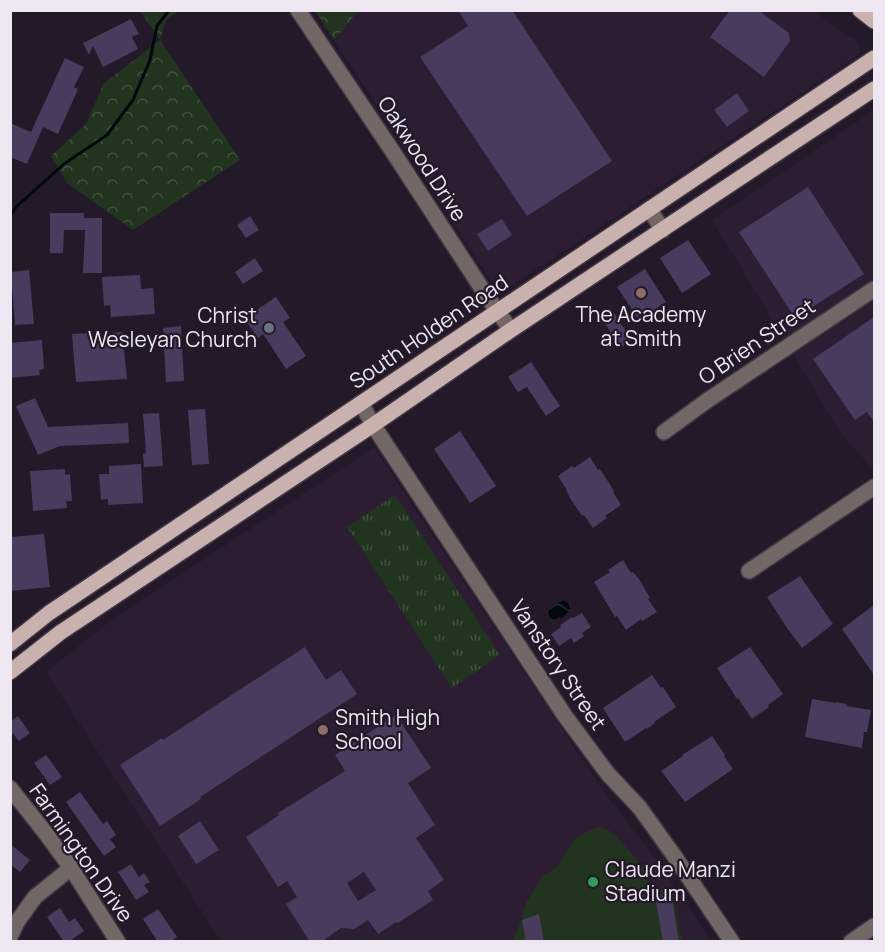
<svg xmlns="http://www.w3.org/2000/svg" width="885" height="952" font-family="Manrope,sans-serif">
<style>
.built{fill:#2c1d33}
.grass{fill:#21351e}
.forest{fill:url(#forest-crowns)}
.park{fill:url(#park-tufts)}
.water{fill:url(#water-waves)}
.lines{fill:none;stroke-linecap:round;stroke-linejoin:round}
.stream{stroke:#00080b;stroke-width:3}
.building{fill:#483b5d;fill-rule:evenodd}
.minor-casing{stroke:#403645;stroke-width:18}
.major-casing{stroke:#403645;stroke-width:18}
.minor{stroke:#726765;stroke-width:15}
.major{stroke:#c9b1ad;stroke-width:15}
.education-dot{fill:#8d6e63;stroke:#241929;stroke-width:2}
.worship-dot{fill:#6b7280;stroke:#241929;stroke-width:2}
.leisure-dot{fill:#2e9e5b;stroke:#241929;stroke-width:2}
.labels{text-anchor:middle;stroke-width:4.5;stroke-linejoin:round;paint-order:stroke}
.street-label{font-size:21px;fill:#eee7f2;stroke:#241929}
.poi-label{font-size:21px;fill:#eee7f2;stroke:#241929;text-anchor:start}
</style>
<defs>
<pattern id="forest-crowns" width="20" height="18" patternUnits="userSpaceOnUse" patternTransform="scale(1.5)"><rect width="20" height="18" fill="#21351e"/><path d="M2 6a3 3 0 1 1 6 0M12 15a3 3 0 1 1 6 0" fill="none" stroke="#42523f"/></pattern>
<pattern id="park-tufts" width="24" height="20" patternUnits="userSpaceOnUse" patternTransform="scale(1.5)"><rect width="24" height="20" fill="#21351e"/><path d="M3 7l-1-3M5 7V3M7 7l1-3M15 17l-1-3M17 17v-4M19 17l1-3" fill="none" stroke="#42523f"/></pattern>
<pattern id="water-waves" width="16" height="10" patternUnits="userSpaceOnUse" patternTransform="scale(1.5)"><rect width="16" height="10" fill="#00080b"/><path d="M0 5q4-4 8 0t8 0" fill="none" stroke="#262c2f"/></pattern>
</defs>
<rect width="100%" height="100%" fill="#241929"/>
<path class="built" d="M813,10L838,29L856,40L860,47V52L857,56L507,289H501L495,287L334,40L358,11Z
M874,110V470L842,435L712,220Z
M374,447L601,788L657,861L711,941H221L46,672L108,623Z"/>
<path class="grass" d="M598,827L608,830L616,836L632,854L643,868L649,887H671L682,941L511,942L518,930L526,903L542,877L558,866L574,840L583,833Z"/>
<path class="forest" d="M140,11H179L166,20L160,40L240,160L133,230L67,183L51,156L86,124L104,83L160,40Z
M315,11H358L334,40Z"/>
<path class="park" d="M395,495L500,655L452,688L347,527Z"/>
<path class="water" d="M564,600L566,602L568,603L570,610L562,618L559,617L555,620L550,618L548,611L553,607L552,606Z"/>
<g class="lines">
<path class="stream" d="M10,216L16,207L64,164L107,135L133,100L150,60L157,26L169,10"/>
</g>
<path class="building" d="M458,10H512L612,161L527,216L420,57L468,26Z
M730,10H758L789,33L790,41L764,77L710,37Z
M131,19L139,34L132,37L138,49L103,67L93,46L89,55L83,43Z
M65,58L84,67L74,87L78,89L58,134L43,127L27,164L10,157V123L31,132Z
M737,93L749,111L727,127L714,110Z
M808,187L864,274L795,318L739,232Z
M50,213H84V218H102V273H83L85,230H64L63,253H50Z
M250,216L259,230L246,238L237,225Z
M502,219L512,235L488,251L477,234Z
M688,240L711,274L682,293L660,258Z
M255,258L263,271L243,284L235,272Z
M645,269L666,302L639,320L617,287Z
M29,270L34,324L15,325L11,272Z
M140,275L141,289L153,288L155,314L111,317L110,305L104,306L102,277Z
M276,297L290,318L283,322L306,356L286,369L263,334L258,338L244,318Z
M612,310L632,340L621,347L601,318Z
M874,317V422L867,412L855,420L813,359Z
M181,326L184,381L166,382L163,328Z
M122,332L127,379L76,382L72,334L90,333V335Z
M42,340L44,369L39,370L40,375L10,378V343Z
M531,362L560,406L546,416L527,387L518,392L508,377Z
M35,398L48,427L128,423L129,443L60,446L38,455L16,406Z
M205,409L209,464L192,465L188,410Z
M159,413L163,466L144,467L143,454L146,453L143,414Z
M460,431L496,486L470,503L434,449Z
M590,457L598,470L600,469L614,491L613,492L621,505L605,516L607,518L593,528L584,515L582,516L570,498L566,490H567L558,476L572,466L574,468Z
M141,464L143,503L108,505V499L101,500L99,474H109V466Z
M65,469V475L70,474L72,501H66L67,508L33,511L30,471Z
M44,534L50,587L10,591L11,537Z
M623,560L631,573L633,572L639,579L650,598L648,599L657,612L642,621L641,619L626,630L617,616L615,617L594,582L610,572L608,570Z
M800,576L833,624L802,648L787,628L767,597Z
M874,605V675L842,629Z
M582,613L591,627L582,633L584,636L574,643L571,638L559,646L551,634L561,627L560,625L572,617L573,618Z
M305,647L326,680L341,670L357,694L200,797L201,799L160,826L120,765L162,738L163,740Z
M750,647L783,694L768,705L769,707L752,719L738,698L737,699L717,668Z
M652,675L661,688L663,687L676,707L654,722L655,723L647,729L646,728L625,742L603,708Z
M812,699L836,703V702L847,704L846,706L871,710L867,732H864L862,748L805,737Z
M396,715L431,768L408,783L435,825L416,838L444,880L428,891L433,900L398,923L396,922L378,934L368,920L354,929L341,928L321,942H310L286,904L297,897L287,881L278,887L246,837L279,815L278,813L345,771L335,755ZM364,872L376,890L358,901L347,883Z
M18,716L30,733L19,741L10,730V722Z
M712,736L725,755L724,756L733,769L685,802L661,771L683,756L682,755Z
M46,755L62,777L50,785L34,763Z
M80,792L103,824L107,821L116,835L110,839L116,847L104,856L66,802Z
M200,821L219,850L196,864L178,836Z
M10,844L30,860L20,872L10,864Z
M131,864L139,877L144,873L150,882L144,885L149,892L136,900L118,872Z
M671,893L679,942H663L655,896Z
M60,908L69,922L75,918L84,931L68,942H64L47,917Z
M158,909L177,937L170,942H158L143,919Z
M539,914L544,942H526L522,920Z"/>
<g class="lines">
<g class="minor-casing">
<path id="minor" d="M298,10L395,155L488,298L511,330
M649,209L663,230
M361,403L373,425L565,716L608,774L640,808L675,857L732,942
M664,432L708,400L874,289
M749,571L874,487
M10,788L47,835L71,868L118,942
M10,937L17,922L35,897L71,868
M851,942L874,926"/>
</g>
<g class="major-casing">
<path id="major" d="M860,10L874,21
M10,644L49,613L874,58
M10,672L61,632L373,425L511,330L874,89"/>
</g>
<use href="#minor" class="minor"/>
<use href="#major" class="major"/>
</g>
<g class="education-dot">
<circle cx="641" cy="293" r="6"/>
<circle cx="323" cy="730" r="6"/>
</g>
<circle class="worship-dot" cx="269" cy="328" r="6"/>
<circle class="leisure-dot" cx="593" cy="882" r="6"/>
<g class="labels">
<g class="street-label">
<text transform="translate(422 159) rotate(57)" y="7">Oakwood Drive</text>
<text transform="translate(429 332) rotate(-34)" y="7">South Holden Road</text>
<text transform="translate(757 342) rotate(-34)" y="7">O Brien Street</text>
<text transform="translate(558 665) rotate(56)" y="7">Vanstory Street</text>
<text transform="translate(81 853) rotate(55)" y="7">Farmington Drive</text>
</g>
<g class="poi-label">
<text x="641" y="322" text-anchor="middle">The Academy<tspan x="641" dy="24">at Smith</tspan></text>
<text x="257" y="323" text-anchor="end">Christ<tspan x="257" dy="24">Wesleyan Church</tspan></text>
<text x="335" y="725">Smith High<tspan x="335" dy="24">School</tspan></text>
<text x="605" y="877">Claude Manzi<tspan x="605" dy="24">Stadium</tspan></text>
</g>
</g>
<rect width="885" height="952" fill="none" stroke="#eee7f2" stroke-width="24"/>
</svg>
